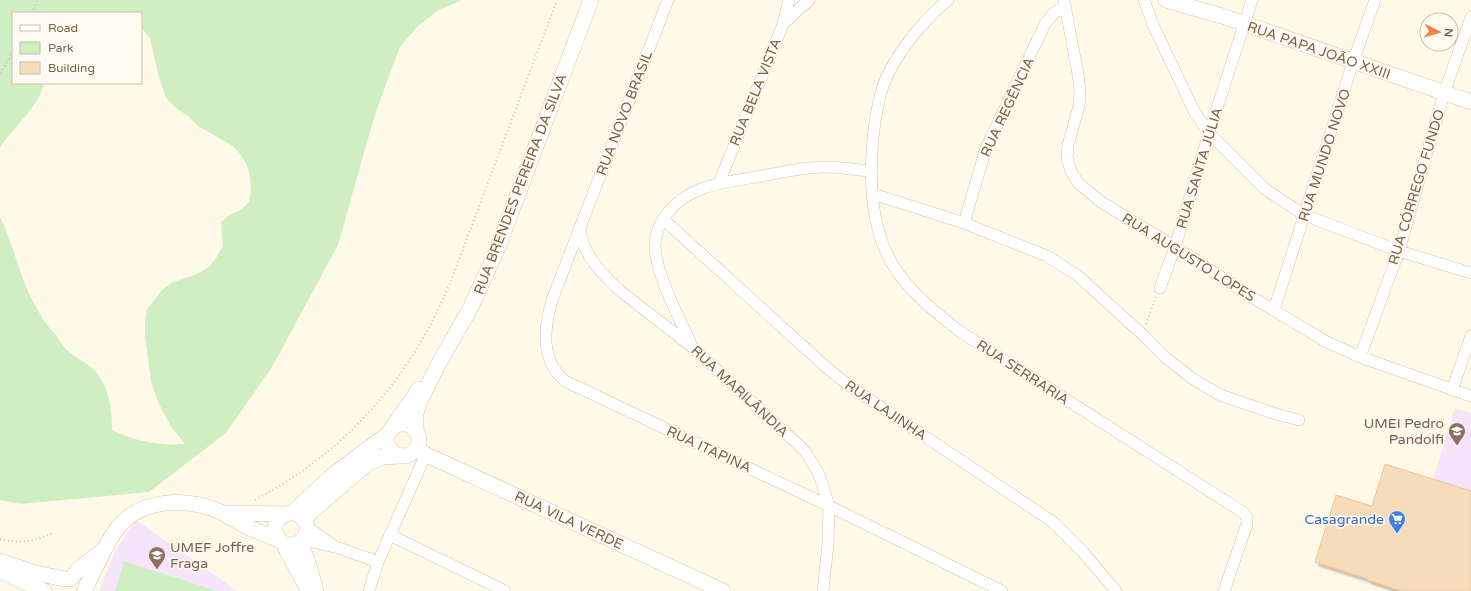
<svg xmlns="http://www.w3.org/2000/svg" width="1471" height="591" font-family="'Varela Round',sans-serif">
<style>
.education{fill:#f6e4fb}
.green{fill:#cfefc3}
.building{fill:#f7dcbc;stroke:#ecc59a;filter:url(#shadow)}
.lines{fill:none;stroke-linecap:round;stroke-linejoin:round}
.street-casing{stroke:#d3c2ab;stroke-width:12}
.secondary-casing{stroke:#d7c4a8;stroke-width:16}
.path{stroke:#ddc09e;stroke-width:2;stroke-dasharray:1 3;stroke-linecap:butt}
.street{stroke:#fff;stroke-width:11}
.secondary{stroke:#fff;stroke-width:15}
.labels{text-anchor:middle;stroke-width:3;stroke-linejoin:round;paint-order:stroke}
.street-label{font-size:14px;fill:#7d6248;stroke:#fffbf0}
.education-label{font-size:14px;fill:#785e54;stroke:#fffbf0;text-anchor:end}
.shop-label{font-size:14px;fill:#366cbe;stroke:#fffbf0;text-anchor:end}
</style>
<defs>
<filter id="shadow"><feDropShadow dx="3.5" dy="3.5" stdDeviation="1" flood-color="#0004"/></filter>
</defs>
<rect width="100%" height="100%" fill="#fff9e8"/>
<path class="education" d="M1455,408L1471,413V491L1433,479Z
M136,520L237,591H99L116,549Z"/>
<path class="green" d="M0,0H462L437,11L418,26L400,47L375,114L338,245L272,367L226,433L149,492L21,504L0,500V217C14,245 19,277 35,305C39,312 43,320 48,326C50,330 54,332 56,335C59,338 60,343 63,346C70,355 83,360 92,368C109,384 112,408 112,430C134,441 160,446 185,444L171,427L159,404L151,382L145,335V322L147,309L163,289L173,282L195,275L209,267L216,258L223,246L221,222L229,215L241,210L249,202L251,190L250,177L247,165L241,155L233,146L198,126L188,116L176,108L166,98L158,74L150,38L141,28V13H13V83H44C39,107 13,127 0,148Z
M124,561L217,591H115Z"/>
<path class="building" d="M1385,464L1471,491V591H1401L1368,580V579L1315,562L1336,495L1372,506Z"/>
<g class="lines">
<g class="street-casing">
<path id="street" d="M668,0L552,300C544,328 540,360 565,381L829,506L1002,591
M948,0C924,19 893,57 883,86C879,98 877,110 875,122C869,166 868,217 889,258C905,289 935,312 962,333L1244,513L1247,518V524L1224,591
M1064,0L1078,74L1080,90L1079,106L1068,145L1067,158L1071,171L1078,183L1101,202L1175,247L1255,299L1325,341L1360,357L1471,396
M1144,0L1154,27L1195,113L1209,133L1265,189L1304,215L1399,251L1471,273
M783,24L809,0
M719,183L783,24L789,0
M873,194L964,223L1047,256L1077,275L1142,334L1166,358L1193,379L1220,395L1279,415L1299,420
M663,219L827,368L851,387L1053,522L1083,552L1116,591
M964,223L986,148L1045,24L1054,13L1065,6
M580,228C582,254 601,273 619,290L691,346L805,451L819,474L829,506L828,544L823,591
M1160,288L1175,247L1209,133L1252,0
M1274,310L1353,62L1375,0
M691,344C679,317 655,273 655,245C655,234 660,223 667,214C688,184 729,182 762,176C783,172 804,167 825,167C841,167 856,170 871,171
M1360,357L1399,251L1444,93L1471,17
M1452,390L1471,336
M307,527L333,545
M390,535L505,591
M303,540L339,548L378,562
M369,591L378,562L426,454"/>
</g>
<g class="secondary-casing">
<path id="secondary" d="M1166,0L1222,16L1471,102
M387 440a16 16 0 1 1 32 0a16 16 0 1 1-32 0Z
M392,428L419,389
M416,430V413L420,401L439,363L470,309L496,252L591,0
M416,450L723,591
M224,513L287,514
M292,513L334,474L388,434
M275 529a16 16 0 1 1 32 0a16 16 0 1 1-32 0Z
M303,519L368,463L382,457L400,456
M300,542L307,559L316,591
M284,544L288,553L309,591
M0,561L36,573L64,579
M0,571L44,591
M70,579L78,570L102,551
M84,591C94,572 107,539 121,524C144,499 185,498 216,510C227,514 237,522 248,527C258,532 269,536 279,540"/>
</g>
<path class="path" d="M32,13L37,0
M0,73L13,52
M1146,324L1156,297
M255,500C274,489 292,479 309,466C375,418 422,353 452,278L557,0
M0,539C19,544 36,541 53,533"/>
<use href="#street" class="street"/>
<use href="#secondary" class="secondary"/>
</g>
<defs>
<g id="school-pin" transform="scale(0.9)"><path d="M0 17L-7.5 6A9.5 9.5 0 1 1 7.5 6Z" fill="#8d6e63" stroke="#fffbf0"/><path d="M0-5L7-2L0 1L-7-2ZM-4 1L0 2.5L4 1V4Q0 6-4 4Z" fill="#fff"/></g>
<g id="supermarket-pin" transform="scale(0.9)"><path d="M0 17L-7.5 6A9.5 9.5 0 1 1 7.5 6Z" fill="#3f7fe0" stroke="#fffbf0"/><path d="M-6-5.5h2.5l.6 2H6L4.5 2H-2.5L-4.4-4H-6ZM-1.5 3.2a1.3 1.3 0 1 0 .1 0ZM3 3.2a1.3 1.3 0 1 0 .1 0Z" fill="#fff"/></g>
</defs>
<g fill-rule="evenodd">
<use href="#school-pin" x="1457" y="431"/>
<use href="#supermarket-pin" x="1397" y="519"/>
<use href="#school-pin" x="157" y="555"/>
</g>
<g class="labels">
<g class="street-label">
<text transform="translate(1319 50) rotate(19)" y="5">RUA PAPA JOÃO XXIII</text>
<text transform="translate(755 92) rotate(-68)" y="5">RUA BELA VISTA</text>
<text transform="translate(1007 107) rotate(-65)" y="5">RUA REGÊNCIA</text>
<text transform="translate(624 113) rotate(-69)" y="5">RUA NOVO BRASIL</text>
<text transform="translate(1324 155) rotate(-72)" y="5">RUA MUNDO NOVO</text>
<text transform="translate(1199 168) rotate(-73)" y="5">RUA SANTA JÚLIA</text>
<text transform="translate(520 184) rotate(-69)" y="5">RUA BRENDES PEREIRA DA SILVA</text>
<text transform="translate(1416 187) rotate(-73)" y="5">RUA CÓRREGO FUNDO</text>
<text transform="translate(1189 257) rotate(32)" y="5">RUA AUGUSTO LOPES</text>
<text transform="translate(1023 372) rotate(33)" y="5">RUA SERRARIA</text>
<text transform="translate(740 391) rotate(43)" y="5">RUA MARILÂNDIA</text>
<text transform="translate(886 410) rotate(34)" y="5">RUA LAJINHA</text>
<text transform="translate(709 449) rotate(25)" y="5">RUA ITAPINA</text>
<text transform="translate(569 520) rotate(25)" y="5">RUA VILA VERDE</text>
</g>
<g class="education-label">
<text x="1444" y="428">UMEI Pedro<tspan x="1444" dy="16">Pandolfi</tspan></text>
<text x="170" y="552" text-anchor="start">UMEF Joffre<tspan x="170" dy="16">Fraga</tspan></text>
</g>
<g class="shop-label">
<text x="1384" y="524">Casagrande</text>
</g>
</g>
<rect x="12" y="12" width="130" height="72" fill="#fffbf0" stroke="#cbbead"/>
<rect x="20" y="25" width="20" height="6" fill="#ffffff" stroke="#cbbead"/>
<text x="48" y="32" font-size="12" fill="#7d6248">Road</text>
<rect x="20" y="42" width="20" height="12" fill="#cfefc3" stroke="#cbbead"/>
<text x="48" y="52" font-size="12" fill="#7d6248">Park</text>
<rect x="20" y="62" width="20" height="12" fill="#f7dcbc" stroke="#cbbead"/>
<text x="48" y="72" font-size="12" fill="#7d6248">Building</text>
<g transform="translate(1439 32) rotate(95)"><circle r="19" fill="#fffbf0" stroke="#cbbead"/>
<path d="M0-3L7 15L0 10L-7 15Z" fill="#f58240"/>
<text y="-6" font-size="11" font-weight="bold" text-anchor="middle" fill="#7d6248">N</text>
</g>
</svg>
